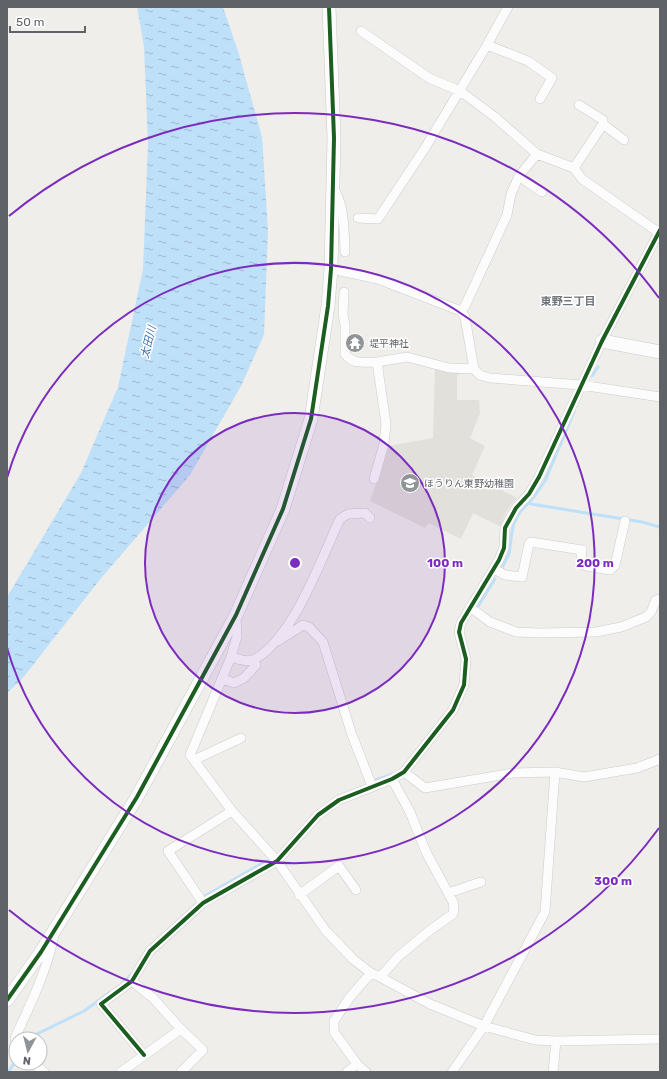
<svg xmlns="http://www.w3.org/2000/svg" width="667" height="1079" font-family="Rubik,'Noto Sans JP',sans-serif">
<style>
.education{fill:#e2e0da}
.water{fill:url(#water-ripples)}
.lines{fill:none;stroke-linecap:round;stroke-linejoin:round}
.stream{stroke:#bfe0f9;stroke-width:3}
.street-casing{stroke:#cbcccc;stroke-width:10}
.secondary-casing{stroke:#cacacb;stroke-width:14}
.street{stroke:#fdfcfc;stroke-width:9}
.secondary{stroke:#fdfcfc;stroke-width:13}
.cycleway-casing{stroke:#fff;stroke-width:6}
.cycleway{stroke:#1b5e20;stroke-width:4}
.ring{fill:none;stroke:#7b2cbf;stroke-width:2}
.labels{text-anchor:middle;stroke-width:3;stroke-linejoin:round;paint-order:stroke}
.poi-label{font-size:10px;fill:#5f6368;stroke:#fff;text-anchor:start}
.neighbourhood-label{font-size:11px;font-weight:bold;fill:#70757a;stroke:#fff}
.water-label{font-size:11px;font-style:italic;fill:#4174aa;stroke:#fff}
.centre{fill:#7b2cbf;stroke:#fff;stroke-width:2}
.ring-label{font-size:12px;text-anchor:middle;font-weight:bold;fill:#7b2cbf;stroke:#fff;stroke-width:3;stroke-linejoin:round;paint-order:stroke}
</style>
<defs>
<pattern id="water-ripples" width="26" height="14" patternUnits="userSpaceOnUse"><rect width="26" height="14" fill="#bfe0f9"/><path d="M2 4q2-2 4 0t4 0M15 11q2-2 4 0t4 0" fill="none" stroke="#9eb9cd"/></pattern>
</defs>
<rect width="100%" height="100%" fill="#efeeea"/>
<path class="education" d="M435,366L463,371L457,376V400H479L480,413L470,438L485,446L472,475L517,498L511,504L504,517L501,527L473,513L461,539L429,523L425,528L370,501L389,446L433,438Z"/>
<path class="water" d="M137,7H223L238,51L262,137L268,230L264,335L241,386L190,475L102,577L22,679L7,693V597L81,473L118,387L143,269L148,143L144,47Z"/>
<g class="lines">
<path class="stream" d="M592,376L598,367
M529,502L531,504L642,522L660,527
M503,566L509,554L512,532L514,523L520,512L534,497L545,481L574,412
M477,608L495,579
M376,780L393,774
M205,896L266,861
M123,982L132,974
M34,1037L37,1034L84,1011L109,993
M8,1072L16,1061"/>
<g class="street-casing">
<path id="street" d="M361,31L429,78L460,91L495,117L537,154L574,168L582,179L658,232
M487,45L528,61L552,78L540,99
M579,105L603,120V124L624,140
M574,168L603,124
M519,176L542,192
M334,189C345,208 344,231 345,252
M358,218L378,219L425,148L487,45L508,7
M331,269L378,279L461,311L465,317L474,369L480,375L490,378L581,385L660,397
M344,292L343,314L345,325V354C353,365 364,362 377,362
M461,311L465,306L507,215L511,194L519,176L537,154
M374,479L384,444L386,424L377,362L407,357L449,368L474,369
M494,569L505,575L522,577L529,544L531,542L582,550L581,558L586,566L610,570L615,565L625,521
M470,607L490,622L516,632L539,633L596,632L621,627L646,617L651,612L656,600L660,599
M236,617L237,636L231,657L190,755L232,811L277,861L326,931L354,960L371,973L380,977L430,1004L484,1026L535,1040L556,1041L660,1039
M278,641L303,625L309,627L323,642L352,735L372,786
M231,657C239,659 247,663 255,659C294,637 321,559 340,519L348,514L365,513L370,518
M223,679L234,683L244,678L256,665L254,659
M194,760L241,738
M404,772L425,788L513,773L555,772L584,777L637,768L660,759
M448,893L481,882
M299,895L339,866L356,890
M203,903L168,851L232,811
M380,977L399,956L429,931L453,914L454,908L453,902L426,852L410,812L392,779
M132,981L149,995L152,997L181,1029L203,1050L181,1072
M16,1040L15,1038C30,1005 47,971 54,935
M144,1055L101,1004L132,981L150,951L203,903L277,861L318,815L339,800L392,779L404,772L453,710L464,685L466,659L459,632L461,623L499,560L504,548L505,528L516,508L529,494L539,477L602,341L660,230
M33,1063L44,1072
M121,1072L181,1029
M347,1072L357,1064
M366,1072L357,1064L334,1032V1021L350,997L371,973
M452,1072L484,1026L545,912L555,772
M553,1072L556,1041"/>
</g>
<g class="secondary-casing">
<path id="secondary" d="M602,341L660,352
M7,1000L41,952L137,797L236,615L283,509L311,419L328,306L331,269L334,138L329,7"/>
</g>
<use href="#street" class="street"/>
<use href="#secondary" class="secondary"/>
<g class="cycleway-casing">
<path id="cycleway" d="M7,1000L41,952L137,797L236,615L283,509L311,419L328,306L331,269L334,138L329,7
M144,1055L101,1004L132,981L150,951L203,903L277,861L318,815L339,800L392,779L404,772L453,710L464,685L466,659L459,632L461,623L499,560L504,548L505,528L516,508L529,494L539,477L602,341L660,230"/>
</g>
<use href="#cycleway" class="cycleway"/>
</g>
<circle cx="295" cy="563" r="150" fill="#7b2cbf" fill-opacity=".12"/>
<g class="ring">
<circle cx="295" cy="563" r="150"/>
<path d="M7 478A300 300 0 1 1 7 648"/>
<path d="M659 828A450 450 0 0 1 9 910M9 216A450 450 0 0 1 659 298"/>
</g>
<defs>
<g id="temple-disc" transform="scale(1)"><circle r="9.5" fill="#919496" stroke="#fff"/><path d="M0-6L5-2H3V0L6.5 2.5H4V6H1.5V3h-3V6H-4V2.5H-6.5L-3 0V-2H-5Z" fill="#fff"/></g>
<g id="school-disc" transform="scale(1)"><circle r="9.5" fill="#919496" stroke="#fff"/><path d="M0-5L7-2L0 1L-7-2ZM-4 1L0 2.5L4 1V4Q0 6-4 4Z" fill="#fff"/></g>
</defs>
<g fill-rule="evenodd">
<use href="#temple-disc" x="355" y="343"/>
<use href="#school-disc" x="410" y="483"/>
</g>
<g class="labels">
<g class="poi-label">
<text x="369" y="347">堤平神社</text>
<text x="424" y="487">ほうりん東野幼稚園</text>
</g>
<g class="neighbourhood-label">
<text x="568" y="305">東野三丁目</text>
</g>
<g class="water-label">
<text transform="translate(148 342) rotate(-76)" y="4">太田川</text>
</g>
</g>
<circle cx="295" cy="563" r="6" class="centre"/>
<g class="ring-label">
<text x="445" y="567">100 m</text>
<text x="595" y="567">200 m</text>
<text x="613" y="885">300 m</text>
</g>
<rect width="667" height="1079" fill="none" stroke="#5f6368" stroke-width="16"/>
<g transform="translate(28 1051) rotate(187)"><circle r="19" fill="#ffffff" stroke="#bfc1c3"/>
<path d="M0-3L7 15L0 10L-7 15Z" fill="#919496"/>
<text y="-6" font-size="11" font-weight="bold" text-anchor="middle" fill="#5f6368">N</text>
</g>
<path d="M10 26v6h75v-6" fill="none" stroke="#5f6368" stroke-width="2"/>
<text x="16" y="26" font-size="12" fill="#5f6368" stroke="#ffffff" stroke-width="3" paint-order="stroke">50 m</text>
</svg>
